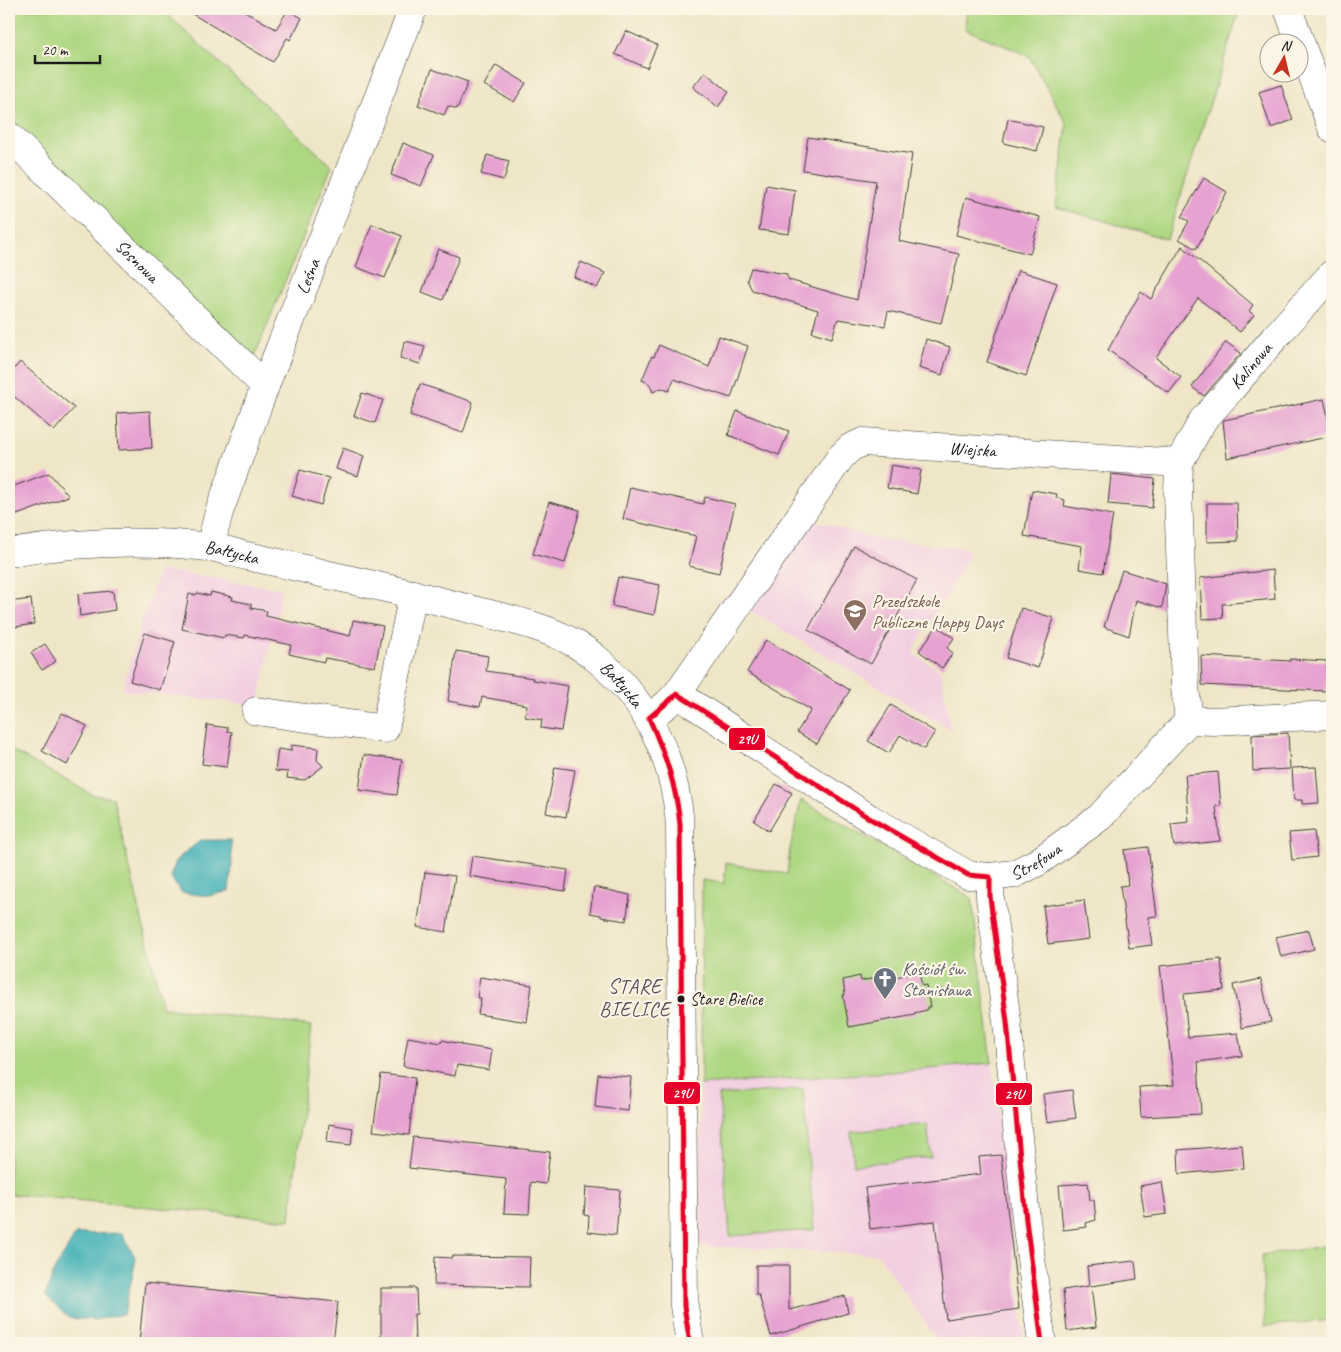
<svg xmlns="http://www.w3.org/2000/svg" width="1341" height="1352" font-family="Caveat,sans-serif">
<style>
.built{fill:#f2cfe1}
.green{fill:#aed782;stroke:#657a4f}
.water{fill:#3fb0b6;stroke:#2e6669}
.building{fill:#e6a3d1}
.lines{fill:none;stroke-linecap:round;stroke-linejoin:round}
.minor-casing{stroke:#3c3a36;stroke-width:29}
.minor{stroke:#fff;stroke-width:28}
.bus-1-casing{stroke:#fcf5e5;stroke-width:9}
.bus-1{stroke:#e4002b;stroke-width:5}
.bus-dot{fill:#1c1c1c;stroke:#fcf5e5;stroke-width:2}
.labels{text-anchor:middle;stroke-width:4.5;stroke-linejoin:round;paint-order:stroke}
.bus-label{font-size:17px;fill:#1c1c1c;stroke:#fcf5e5;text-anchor:start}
.street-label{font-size:18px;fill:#1c1c1c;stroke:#fcf5e5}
.education-label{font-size:18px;fill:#785e54;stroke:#fcf5e5;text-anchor:start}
.worship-label{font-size:18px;fill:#5b616d;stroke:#fcf5e5;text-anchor:start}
.quarter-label{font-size:20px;letter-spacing:1px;fill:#634b5b;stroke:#fcf5e5}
.line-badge{stroke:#fcf5e5;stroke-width:2}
.badge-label{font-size:14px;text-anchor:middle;font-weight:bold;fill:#fff}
</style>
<rect width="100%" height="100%" fill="#fcf5e5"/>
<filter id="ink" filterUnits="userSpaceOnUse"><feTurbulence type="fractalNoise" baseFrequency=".02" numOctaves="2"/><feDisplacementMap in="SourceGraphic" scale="10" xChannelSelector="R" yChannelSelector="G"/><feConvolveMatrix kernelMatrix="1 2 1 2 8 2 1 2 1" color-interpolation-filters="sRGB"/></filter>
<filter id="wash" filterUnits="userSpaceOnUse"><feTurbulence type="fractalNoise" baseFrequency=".0096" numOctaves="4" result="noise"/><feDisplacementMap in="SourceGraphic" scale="20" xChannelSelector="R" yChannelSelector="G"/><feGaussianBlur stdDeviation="1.12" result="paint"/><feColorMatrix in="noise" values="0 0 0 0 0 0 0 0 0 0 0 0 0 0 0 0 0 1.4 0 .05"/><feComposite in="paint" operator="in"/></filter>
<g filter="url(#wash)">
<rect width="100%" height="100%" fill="#efe6c8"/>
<path class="built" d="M809,519L878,539L968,549L967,559L912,653L940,671L951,730L749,610Z
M160,570L282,589L258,705L122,690L143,617Z
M992,1063L1024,1343H939L878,1254L700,1246L701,1085L905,1071Z"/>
<path class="green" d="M9,9H161L332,166L251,365L9,123Z
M967,9H1240L1167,239L1056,207L1067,124L1029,56L965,29Z
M9,749L93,795L113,798L163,1008L311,1026L290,1220L9,1194Z
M801,800L972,898L992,1063L905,1071L701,1085L702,880L724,883L726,863L787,874L790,849Z
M803,1089L814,1230L730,1236L719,1095Z
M927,1124L931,1157L854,1165L851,1132Z
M1332,1245V1320L1265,1326L1262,1255Z"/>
<path class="water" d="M201,840H231L232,865L229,891L210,896L182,893L170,877L177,859Z
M122,1233L136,1259L124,1314L94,1320L69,1318L45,1296L55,1269L76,1234Z"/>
<g id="blocks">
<path class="building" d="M184,9H241L276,29L288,10L302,18L290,40L287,38L273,62Z
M626,31L657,45L647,68L615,54Z
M496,65L526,83L514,102L484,85Z
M432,69L468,82L457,109L448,106L444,115L418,105Z
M705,72L729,92L718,107L693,87Z
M1281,85L1293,120L1271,128L1259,92Z
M1008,119L1043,127L1037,151L1003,143Z
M808,137L912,154L899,241L959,254L941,323L888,311L885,326L838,319L832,338L812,332L818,310L752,290L747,280L751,268L786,274L789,280L857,300L876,181L803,170Z
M403,143L434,155L421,186L391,175Z
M487,155L509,161L504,180L481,174Z
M1204,178L1227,192L1196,249L1179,239L1189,221L1181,217Z
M766,185L795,190L789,234L759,230Z
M966,197L1040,217L1030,254L956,235Z
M372,224L402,236L385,278L356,267Z
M1182,246L1253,305L1249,311L1254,315L1240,332L1198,298L1156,358L1181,377L1169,393L1108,350L1141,292L1151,299Z
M438,249L459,257L443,300L422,292Z
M581,262L605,273L597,288L574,277Z
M1018,270L1057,283L1026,376L987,362Z
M719,336L748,346L731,398L674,379L669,391L661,388L653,392L649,383L642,380L652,356L654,357L659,345L709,367Z
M926,339L950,347L942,375L919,368Z
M405,341L425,346L420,364L400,358Z
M1226,342L1241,353L1204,396L1192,387Z
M20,362L74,408L54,431L9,392V375Z
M420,384L473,402L463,433L410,415Z
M362,393L383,400L375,423L354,416Z
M1324,399L1332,436L1227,458L1223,421L1224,420Z
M150,411L152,448L119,450L117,413Z
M737,411L789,431L779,455L728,435Z
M343,448L364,456L358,476L336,469Z
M891,465L921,470L917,494L887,488Z
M300,470L329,478L321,505L292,496Z
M49,473L69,496L14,516L9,500V488Z
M1111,474L1155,479L1152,508L1108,504Z
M630,487L703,504L705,497L735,504L719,573L689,566L696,536L623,519Z
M1032,490L1057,494L1056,498L1065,500L1064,506L1113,515L1103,573L1079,569L1082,546L1024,536Z
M549,502L580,510L565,563L533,554Z
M1207,503H1237L1238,541L1207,542Z
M854,546L917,580L871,664L808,630Z
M1122,570L1166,584L1162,608L1136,600L1129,636L1104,627Z
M1273,570L1275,599L1222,604L1223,618L1202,619L1200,578Z
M618,577L660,585L654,615L612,606Z
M113,591L115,610L80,616L78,594Z
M211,592L233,597L232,600L251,604V608L267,611L266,616L350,636L353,620L383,626L375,667L325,658L324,662L289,654L291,645L245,635L244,638L225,635L224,638L182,629L189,594L196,595L197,593L210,596Z
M31,599L34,624L9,628V602Z
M1021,608L1054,618L1038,668L1006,658Z
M937,626L954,638L947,648L953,653L942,668L919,651Z
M145,633L175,642L160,690L130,681Z
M766,640L850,690L817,744L797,732L811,710L747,672Z
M45,644L56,661L42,670L31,653Z
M456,651L488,656L486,671L533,678V680L568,686L561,731L541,728L542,720L525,717L527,705L482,697L480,707L448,701Z
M1201,656L1290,661V659L1327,661L1326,691L1202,685Z
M891,705L935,732L924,749L900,735L889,753L868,741Z
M62,713L87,726L67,765L42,751Z
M207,725L228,728L227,731L232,732L227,767L202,764Z
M1288,733L1290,769L1253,771L1252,735Z
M291,745L318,748L317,760L323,766L305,780L287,778L288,772L275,771L278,749L291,751Z
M364,755L402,760L397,795L359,790Z
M555,767L575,770L566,817L546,813Z
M1316,767L1319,803L1302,804V800H1294L1292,768Z
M1218,772L1221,806H1216L1220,841L1174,846L1171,824L1189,822L1185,775Z
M776,784L792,793L769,831L754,821Z
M1314,831L1317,857L1292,860L1289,833Z
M1148,847L1157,916L1148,917L1152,945L1129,948L1120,886L1128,885L1124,850Z
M472,856L568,870L565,891L469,876Z
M425,872L455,876L446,932L417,927Z
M594,887L630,895L626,921L601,917V915L590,913Z
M1084,900L1089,939L1048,944L1043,906Z
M1309,930L1314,949L1281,957L1276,937Z
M1221,959L1224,990L1184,994L1188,1037L1238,1033L1242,1056L1198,1062L1201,1114L1141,1117L1139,1087L1174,1085L1160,966Z
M919,972L922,986L926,985L930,1007H927V1010L914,1013L915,1015L849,1027L843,995H845L843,980L860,976L861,981L890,975L891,978Z
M480,977L532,985L527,1022L478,1014L481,998H477Z
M1261,979L1271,1022L1242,1028L1233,985Z
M408,1037L441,1043L442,1040L461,1044V1045L492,1050L489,1070L457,1065L455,1076L403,1066Z
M381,1074L415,1078L409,1135L373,1131Z
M598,1074L631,1077L628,1111L595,1107Z
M1072,1090L1076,1118L1047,1122L1043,1094Z
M329,1124L353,1128L351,1145L327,1142Z
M413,1137L550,1152L546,1184L531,1182L529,1214L504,1213L506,1179L409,1168Z
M1242,1145L1244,1168L1179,1174L1178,1150Z
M1001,1155L1019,1309L946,1319L935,1221L870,1229L865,1188L981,1174L979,1157Z
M1162,1182L1167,1214L1145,1217L1140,1186Z
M1088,1183L1090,1200H1094L1096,1220L1086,1223L1087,1227L1063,1230L1059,1185Z
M586,1187L620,1190L616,1235L588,1232L589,1216L584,1215Z
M453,1256L530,1257L529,1287L434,1285L435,1257L452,1258Z
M1135,1261L1137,1279L1091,1286L1096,1327L1067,1331L1063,1290L1089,1286L1087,1266Z
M756,1265H789V1310L845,1296L848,1313L771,1336L759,1295H756Z
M145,1283L338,1302L333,1343H139Z
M381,1288H416L417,1314H414L415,1343H381Z"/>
</g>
</g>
<g filter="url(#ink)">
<use href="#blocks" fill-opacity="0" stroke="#3c3a36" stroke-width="1"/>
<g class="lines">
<g class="minor-casing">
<g id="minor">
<path d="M1288,9L1332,128"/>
<path id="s1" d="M9,136L265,386"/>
<path id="s2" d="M210,547L219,512L265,386L413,9"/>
<path id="s3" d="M9,553C76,542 141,539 208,547C221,548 235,553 247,556C275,562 302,568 329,575C375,585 420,596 466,608C512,620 562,628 598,660C649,704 674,758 680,824L684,1306L690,1343"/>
<path id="s4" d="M677,694L869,818L968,875L990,877L1014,874L1038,862L1100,817L1189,720"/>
<path d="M256,711L385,729L413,594"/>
<path id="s5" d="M649,718L667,704L677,694L840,458L850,448L863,442L1179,463"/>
<path id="s6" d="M1189,720L1185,687L1178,493L1179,463L1203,420L1231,389L1276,336L1332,274"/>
<path d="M1189,720L1213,721L1332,715"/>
<path d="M990,877V897L1007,1022L1026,1220L1042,1343"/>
</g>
</g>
<use href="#minor" class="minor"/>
<g class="bus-1-casing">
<path id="bus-1" d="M690,1343L684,1306L680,824C676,784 665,754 649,718L677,694L869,818L968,875L990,877V897L1007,1022L1026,1220L1042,1343"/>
</g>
<use href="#bus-1" class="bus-1"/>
</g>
</g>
<defs>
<g id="school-pin" transform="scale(1.25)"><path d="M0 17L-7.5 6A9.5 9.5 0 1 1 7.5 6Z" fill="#8d6e63" stroke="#fcf5e5"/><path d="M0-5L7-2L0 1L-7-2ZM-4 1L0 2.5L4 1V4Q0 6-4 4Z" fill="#fff"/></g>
<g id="church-pin" transform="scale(1.25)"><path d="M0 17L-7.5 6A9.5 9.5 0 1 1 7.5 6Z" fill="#6b7280" stroke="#fcf5e5"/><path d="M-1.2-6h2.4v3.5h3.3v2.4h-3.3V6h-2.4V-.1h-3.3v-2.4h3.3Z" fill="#fff"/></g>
</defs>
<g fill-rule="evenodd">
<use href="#school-pin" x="855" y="611"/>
<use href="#church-pin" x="885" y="979"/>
</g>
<circle class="bus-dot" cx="681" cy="999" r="4.5"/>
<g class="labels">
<g class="bus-label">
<text x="690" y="1005">Stare Bielice</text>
</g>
<g class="street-label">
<text dy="6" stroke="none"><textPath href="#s1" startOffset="179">Sosnowa</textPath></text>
<text dy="6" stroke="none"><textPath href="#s2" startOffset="288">Leśna</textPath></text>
<text dy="6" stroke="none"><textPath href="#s6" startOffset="379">Kalinowa</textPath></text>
<text dy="6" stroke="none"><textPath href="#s5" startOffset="462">Wiejska</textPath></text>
<text dy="6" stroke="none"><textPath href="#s3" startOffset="224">Bałtycka</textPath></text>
<text dy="6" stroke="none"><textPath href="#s3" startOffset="642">Bałtycka</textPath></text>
<text dy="6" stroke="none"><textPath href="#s4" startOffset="414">Strefowa</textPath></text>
</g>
<g class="education-label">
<text x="872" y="607">Przedszkole<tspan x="872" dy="21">Publiczne Happy Days</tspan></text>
</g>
<g class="worship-label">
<text x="902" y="975">Kościół św.<tspan x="902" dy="21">Stanisława</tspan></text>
</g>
<g class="quarter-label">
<text x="635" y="993">STARE<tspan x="635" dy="23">BIELICE</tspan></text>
</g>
</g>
<g class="line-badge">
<rect x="728" y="727" width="38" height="24" rx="5" fill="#e4002b"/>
<rect x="663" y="1081" width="38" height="24" rx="5" fill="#e4002b"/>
<rect x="995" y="1082" width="38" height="24" rx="5" fill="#e4002b"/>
</g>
<g class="badge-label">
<text x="747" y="744">29U</text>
<text x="682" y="1098">29U</text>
<text x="1014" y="1099">29U</text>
</g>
<rect width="1341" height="1352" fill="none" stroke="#fcf5e5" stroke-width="30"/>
<g transform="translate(1284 58) rotate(8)"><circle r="24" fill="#fcf5e5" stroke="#a29e95"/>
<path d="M0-4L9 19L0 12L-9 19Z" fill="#c8321e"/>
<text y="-8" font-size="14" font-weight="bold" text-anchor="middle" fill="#1c1c1c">N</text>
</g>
<path d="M35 55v8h65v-8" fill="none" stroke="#1c1c1c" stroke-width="2.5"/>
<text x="42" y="55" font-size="15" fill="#1c1c1c" stroke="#fcf5e5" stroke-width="4" paint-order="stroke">20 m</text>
</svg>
